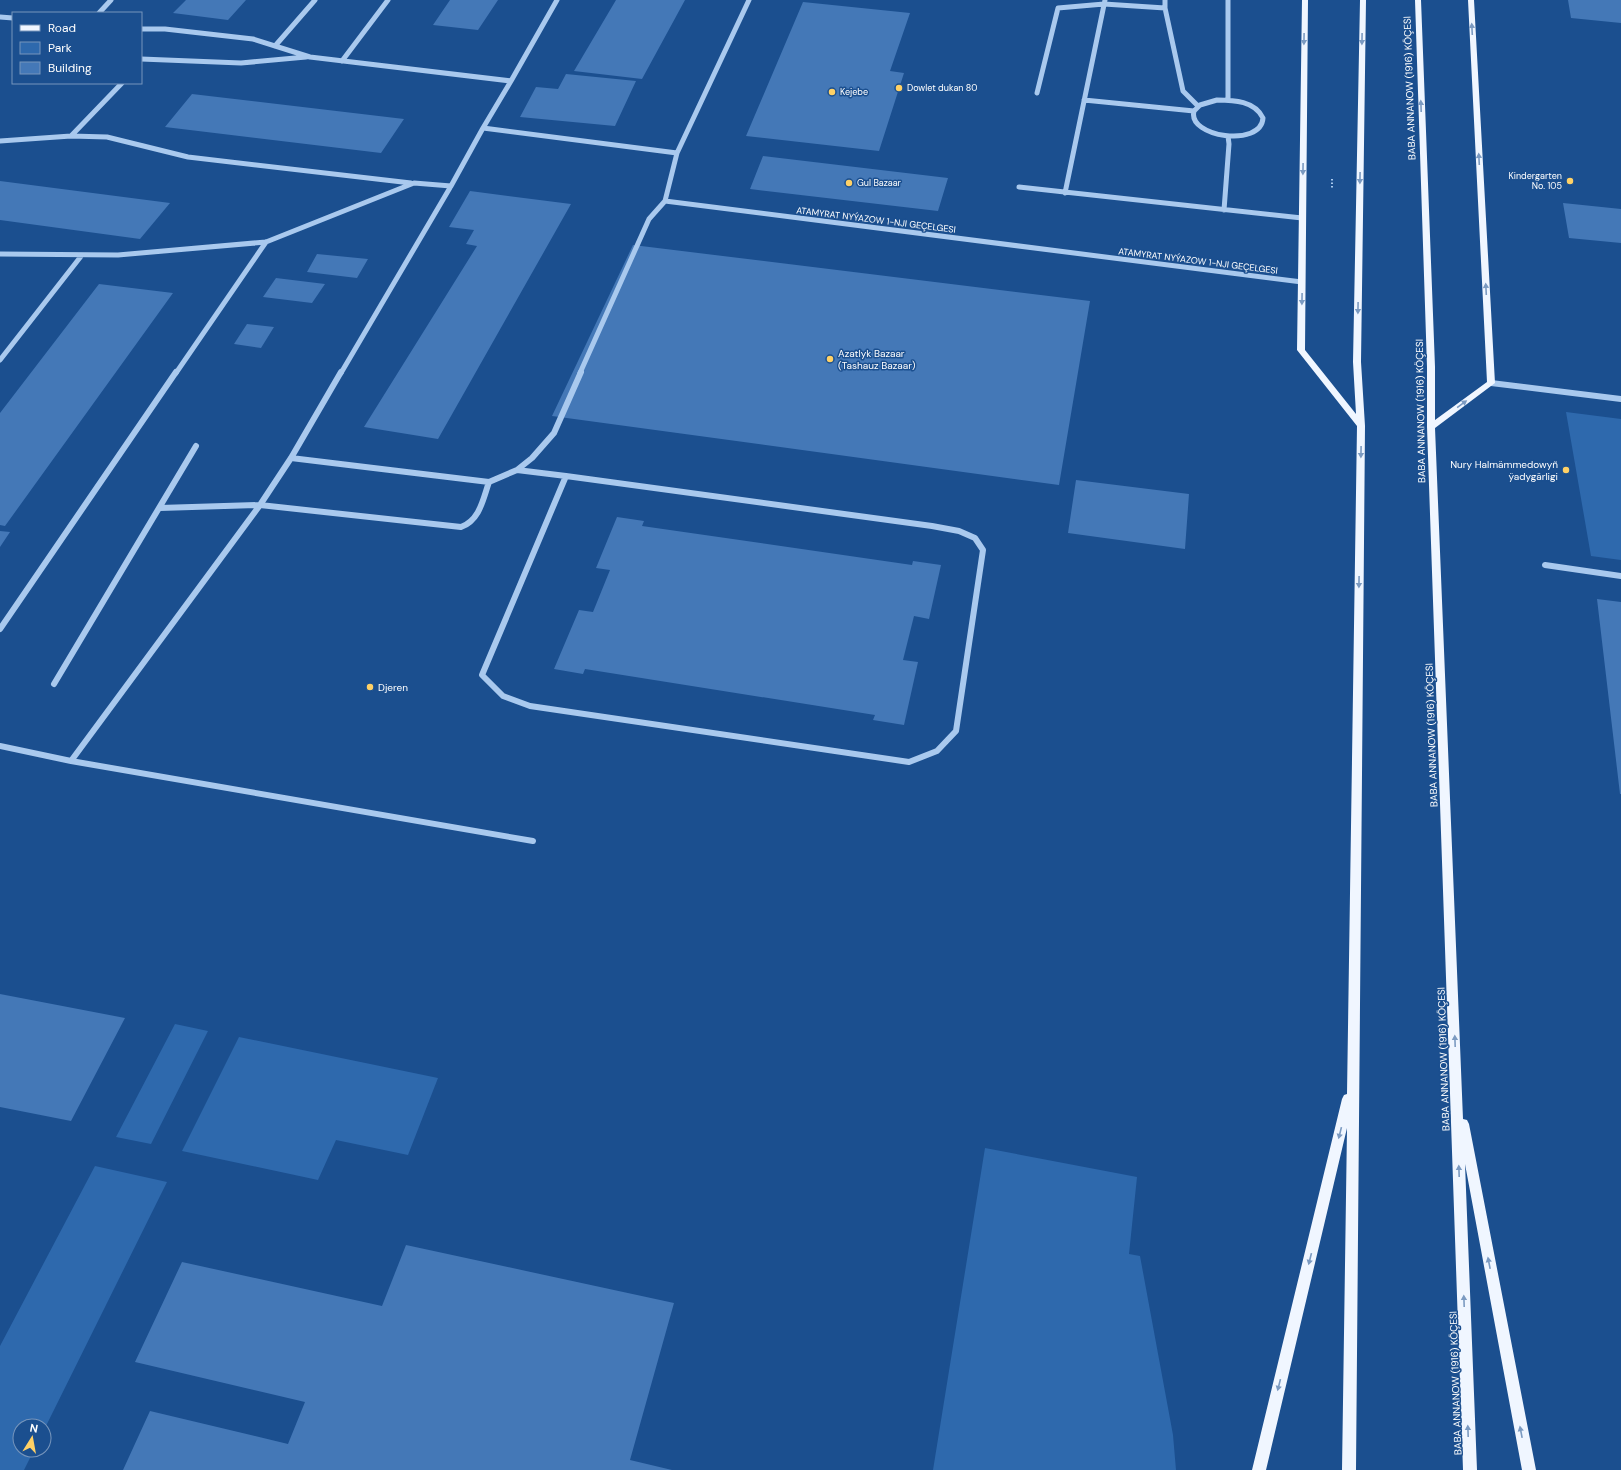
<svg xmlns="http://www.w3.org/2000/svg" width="1621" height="1470" font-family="'DM Sans',sans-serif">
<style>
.green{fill:#2e69ad}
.building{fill:#4478b7}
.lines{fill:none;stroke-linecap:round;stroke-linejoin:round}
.path{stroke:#a9c9ee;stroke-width:2;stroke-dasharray:1.5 2;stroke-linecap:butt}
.minor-far1{stroke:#a9c9ee;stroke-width:5}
.minor{stroke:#a9c9ee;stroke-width:6}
.major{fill:#f0f6ff;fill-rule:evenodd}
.oneway{fill:#7b9ac1}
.poi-dot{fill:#ffd166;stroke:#1b4f8f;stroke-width:1.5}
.labels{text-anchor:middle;stroke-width:3;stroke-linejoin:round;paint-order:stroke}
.far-poi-label{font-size:9px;fill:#fff;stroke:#1b4f8f;text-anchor:start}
.far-street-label{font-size:9px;fill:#fff;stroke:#1b4f8f}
.street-label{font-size:10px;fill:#fff;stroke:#1b4f8f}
.poi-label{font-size:10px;fill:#fff;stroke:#1b4f8f;text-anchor:start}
</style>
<rect width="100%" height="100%" fill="#1b4f8f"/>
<path class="green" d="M1566,412L1621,419V560L1591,556Z
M175,1024L208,1031L151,1144L116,1137Z
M239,1037L438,1078L408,1155L336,1140L318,1180L182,1151Z
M985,1148L1137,1177L1129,1254L1140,1256L1173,1435L1176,1470H933Z
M95,1166L167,1182L44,1430V1426H20V1450H34L24,1470H0V1346Z"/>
<path class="building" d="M186,0H246L228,20L173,13Z
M450,0H498L478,30L433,25Z
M616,0H685L642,79L574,71Z
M1568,0H1621V23L1571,18Z
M803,2L910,13L890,71L904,73L879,151L746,136Z
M566,74L636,81L615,126L520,117L536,87L558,89Z
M192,94L404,119L381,153L165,127Z
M763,156L948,178L938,211L750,189Z
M0,181L170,203L140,239L0,220Z
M470,191L571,204L438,439L364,427L477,246L466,244L474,230L449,227Z
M1563,203L1621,209V243L1569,238Z
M633,245L1090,301L1059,485L552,416Z
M317,254L368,259L357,278L307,272Z
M276,278L325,284L312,303L263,297Z
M99,284L173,293L5,526L0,525V413Z
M247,324L274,327L261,348L234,344Z
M1076,480L1189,494L1185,549L1068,533Z
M617,517L644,521L642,526L912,565L913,561L941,565L929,619L914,616L903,660L918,662L904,725L873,720L875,715L585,669L583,674L554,669L579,610L593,612L610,570L596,568Z
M0,531L10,532L0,547Z
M1597,599L1621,602V794H1620Z
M0,994L125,1018L71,1121L0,1107Z
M406,1245L674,1303L630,1460L672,1470H123L150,1411L288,1444L305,1402L135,1362L182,1262L382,1306Z"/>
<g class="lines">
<path class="path" d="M1332,179V188"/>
<path class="minor-far1" d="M749,0L677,153L665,201L1302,282
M1165,0V8L1183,91L1198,106
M1228,0V100
M99,13L111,0
M0,17L13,18
M141,29H165L253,39L310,57L511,81L557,0
M275,46L315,0
M141,59L241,63L306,57
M342,61L388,0
M511,81L483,128L677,153
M1037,93L1058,8L1104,4L1165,8
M1084,100L1194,111
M1217,100C1234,100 1255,101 1263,118C1261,148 1187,137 1194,111L1200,105Z
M71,136L107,137L188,157L411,183
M0,141L71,136L122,83
M1019,187L1302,218
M1065,193L1105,0
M1224,210L1229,144L1228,136
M0,254L118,255L266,242L414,183L451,186
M0,360L82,255
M176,373L266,242
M341,373L451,186L483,128
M580,373L649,219L665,201"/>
<path class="minor" d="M1491,383L1621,399
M291,458L489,482L517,470L532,458L554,433L581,372
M517,470L566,476
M566,476L932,526L959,531L975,538L983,550L956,731L937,751L909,762L530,706L503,696L482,675Z
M160,508L260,505L461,527C480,520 483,499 489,482
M1545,565L1621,576
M0,629L176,372
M54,684L196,446
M0,746L71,761L260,505L291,458L341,372
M71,761L533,841"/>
<path class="major" d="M1302,0H1308L1305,350L1356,414L1353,362L1360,0H1366L1361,362L1365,426L1356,1470H1342L1347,1128L1266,1470H1252L1342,1099L1344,1095L1347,1094L1357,426L1297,350Z
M1415,0H1421L1435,367V420L1487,382L1468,0H1474L1495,383L1435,428L1463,1119L1467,1120L1469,1124L1536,1470H1522L1465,1164L1477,1470H1463L1427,427V367Z"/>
</g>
<defs><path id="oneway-solid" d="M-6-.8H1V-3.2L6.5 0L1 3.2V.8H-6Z"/></defs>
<g class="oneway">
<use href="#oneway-solid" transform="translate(1472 29) rotate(-93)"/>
<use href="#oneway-solid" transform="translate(1304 39) rotate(91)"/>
<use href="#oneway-solid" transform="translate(1362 39) rotate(91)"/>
<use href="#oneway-solid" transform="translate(1421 106) rotate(-92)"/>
<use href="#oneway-solid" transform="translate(1479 159) rotate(-93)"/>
<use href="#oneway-solid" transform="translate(1303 169) rotate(91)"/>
<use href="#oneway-solid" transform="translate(1360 178) rotate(91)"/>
<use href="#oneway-solid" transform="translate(1486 289) rotate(-93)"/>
<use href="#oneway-solid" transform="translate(1302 299) rotate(91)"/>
<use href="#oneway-solid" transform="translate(1358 308) rotate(91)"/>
<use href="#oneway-solid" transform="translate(1462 404) rotate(-36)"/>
<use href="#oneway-solid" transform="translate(1361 452) rotate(91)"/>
<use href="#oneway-solid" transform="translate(1359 582) rotate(91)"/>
<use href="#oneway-solid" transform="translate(1455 1041) rotate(-92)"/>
<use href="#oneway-solid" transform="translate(1340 1133) rotate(104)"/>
<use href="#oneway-solid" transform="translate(1459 1171) rotate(-92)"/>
<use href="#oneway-solid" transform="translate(1310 1259) rotate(104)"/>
<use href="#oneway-solid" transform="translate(1489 1263) rotate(-101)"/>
<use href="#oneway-solid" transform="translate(1464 1301) rotate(-92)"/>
<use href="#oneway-solid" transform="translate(1279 1385) rotate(104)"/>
<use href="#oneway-solid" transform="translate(1468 1431) rotate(-92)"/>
<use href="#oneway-solid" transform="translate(1521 1432) rotate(-101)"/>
</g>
<g class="poi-dot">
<circle cx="899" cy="88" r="4"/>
<circle cx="832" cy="92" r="4"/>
<circle cx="1570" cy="181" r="4"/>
<circle cx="849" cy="183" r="4"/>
<circle cx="830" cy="359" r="4"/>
<circle cx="1566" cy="470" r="4"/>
<circle cx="370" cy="687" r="4"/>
</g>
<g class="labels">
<g class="far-poi-label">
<text x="907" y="91">Dowlet dukan 80</text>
<text x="840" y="95">Kejebe</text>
<text x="1562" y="179" text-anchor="end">Kindergarten<tspan x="1562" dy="10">No. 105</tspan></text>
<text x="857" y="186">Gul Bazaar</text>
</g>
<g class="far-street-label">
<text transform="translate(876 220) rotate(7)" y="3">ATAMYRAT NYÝAZOW 1-NJI GEÇELGESI</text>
<text transform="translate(1198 261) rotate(7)" y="3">ATAMYRAT NYÝAZOW 1-NJI GEÇELGESI</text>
</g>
<g class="street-label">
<text transform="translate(1409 88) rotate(-92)" y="4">BABA ANNANOW (1916) KÖÇESI</text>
<text transform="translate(1420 411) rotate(-91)" y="4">BABA ANNANOW (1916) KÖÇESI</text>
<text transform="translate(1431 735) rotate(-92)" y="4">BABA ANNANOW (1916) KÖÇESI</text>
<text transform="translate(1443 1059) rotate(-92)" y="4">BABA ANNANOW (1916) KÖÇESI</text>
<text transform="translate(1455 1383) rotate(-92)" y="4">BABA ANNANOW (1916) KÖÇESI</text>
</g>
<g class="poi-label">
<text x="838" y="357">Azatlyk Bazaar<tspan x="838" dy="12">(Tashauz Bazaar)</tspan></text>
<text x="1558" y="468" text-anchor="end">Nury Halmämmedowyñ<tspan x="1558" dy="12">ÿadygärligi</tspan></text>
<text x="378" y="691">Djeren</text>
</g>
</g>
<rect x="12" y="12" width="130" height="72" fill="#1b4f8f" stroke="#7695bc"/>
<rect x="20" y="25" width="20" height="6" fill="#f0f6ff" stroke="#7695bc"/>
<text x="48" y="32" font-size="12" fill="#ffffff">Road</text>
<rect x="20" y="42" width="20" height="12" fill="#2e69ad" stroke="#7695bc"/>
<text x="48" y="52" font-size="12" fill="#ffffff">Park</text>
<rect x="20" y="62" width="20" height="12" fill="#4478b7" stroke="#7695bc"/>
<text x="48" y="72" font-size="12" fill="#ffffff">Building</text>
<g transform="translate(32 1438) rotate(11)"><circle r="19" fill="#1b4f8f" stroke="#7695bc"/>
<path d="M0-3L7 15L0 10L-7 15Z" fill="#ffd166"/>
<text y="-6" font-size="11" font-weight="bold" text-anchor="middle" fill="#ffffff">N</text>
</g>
</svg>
